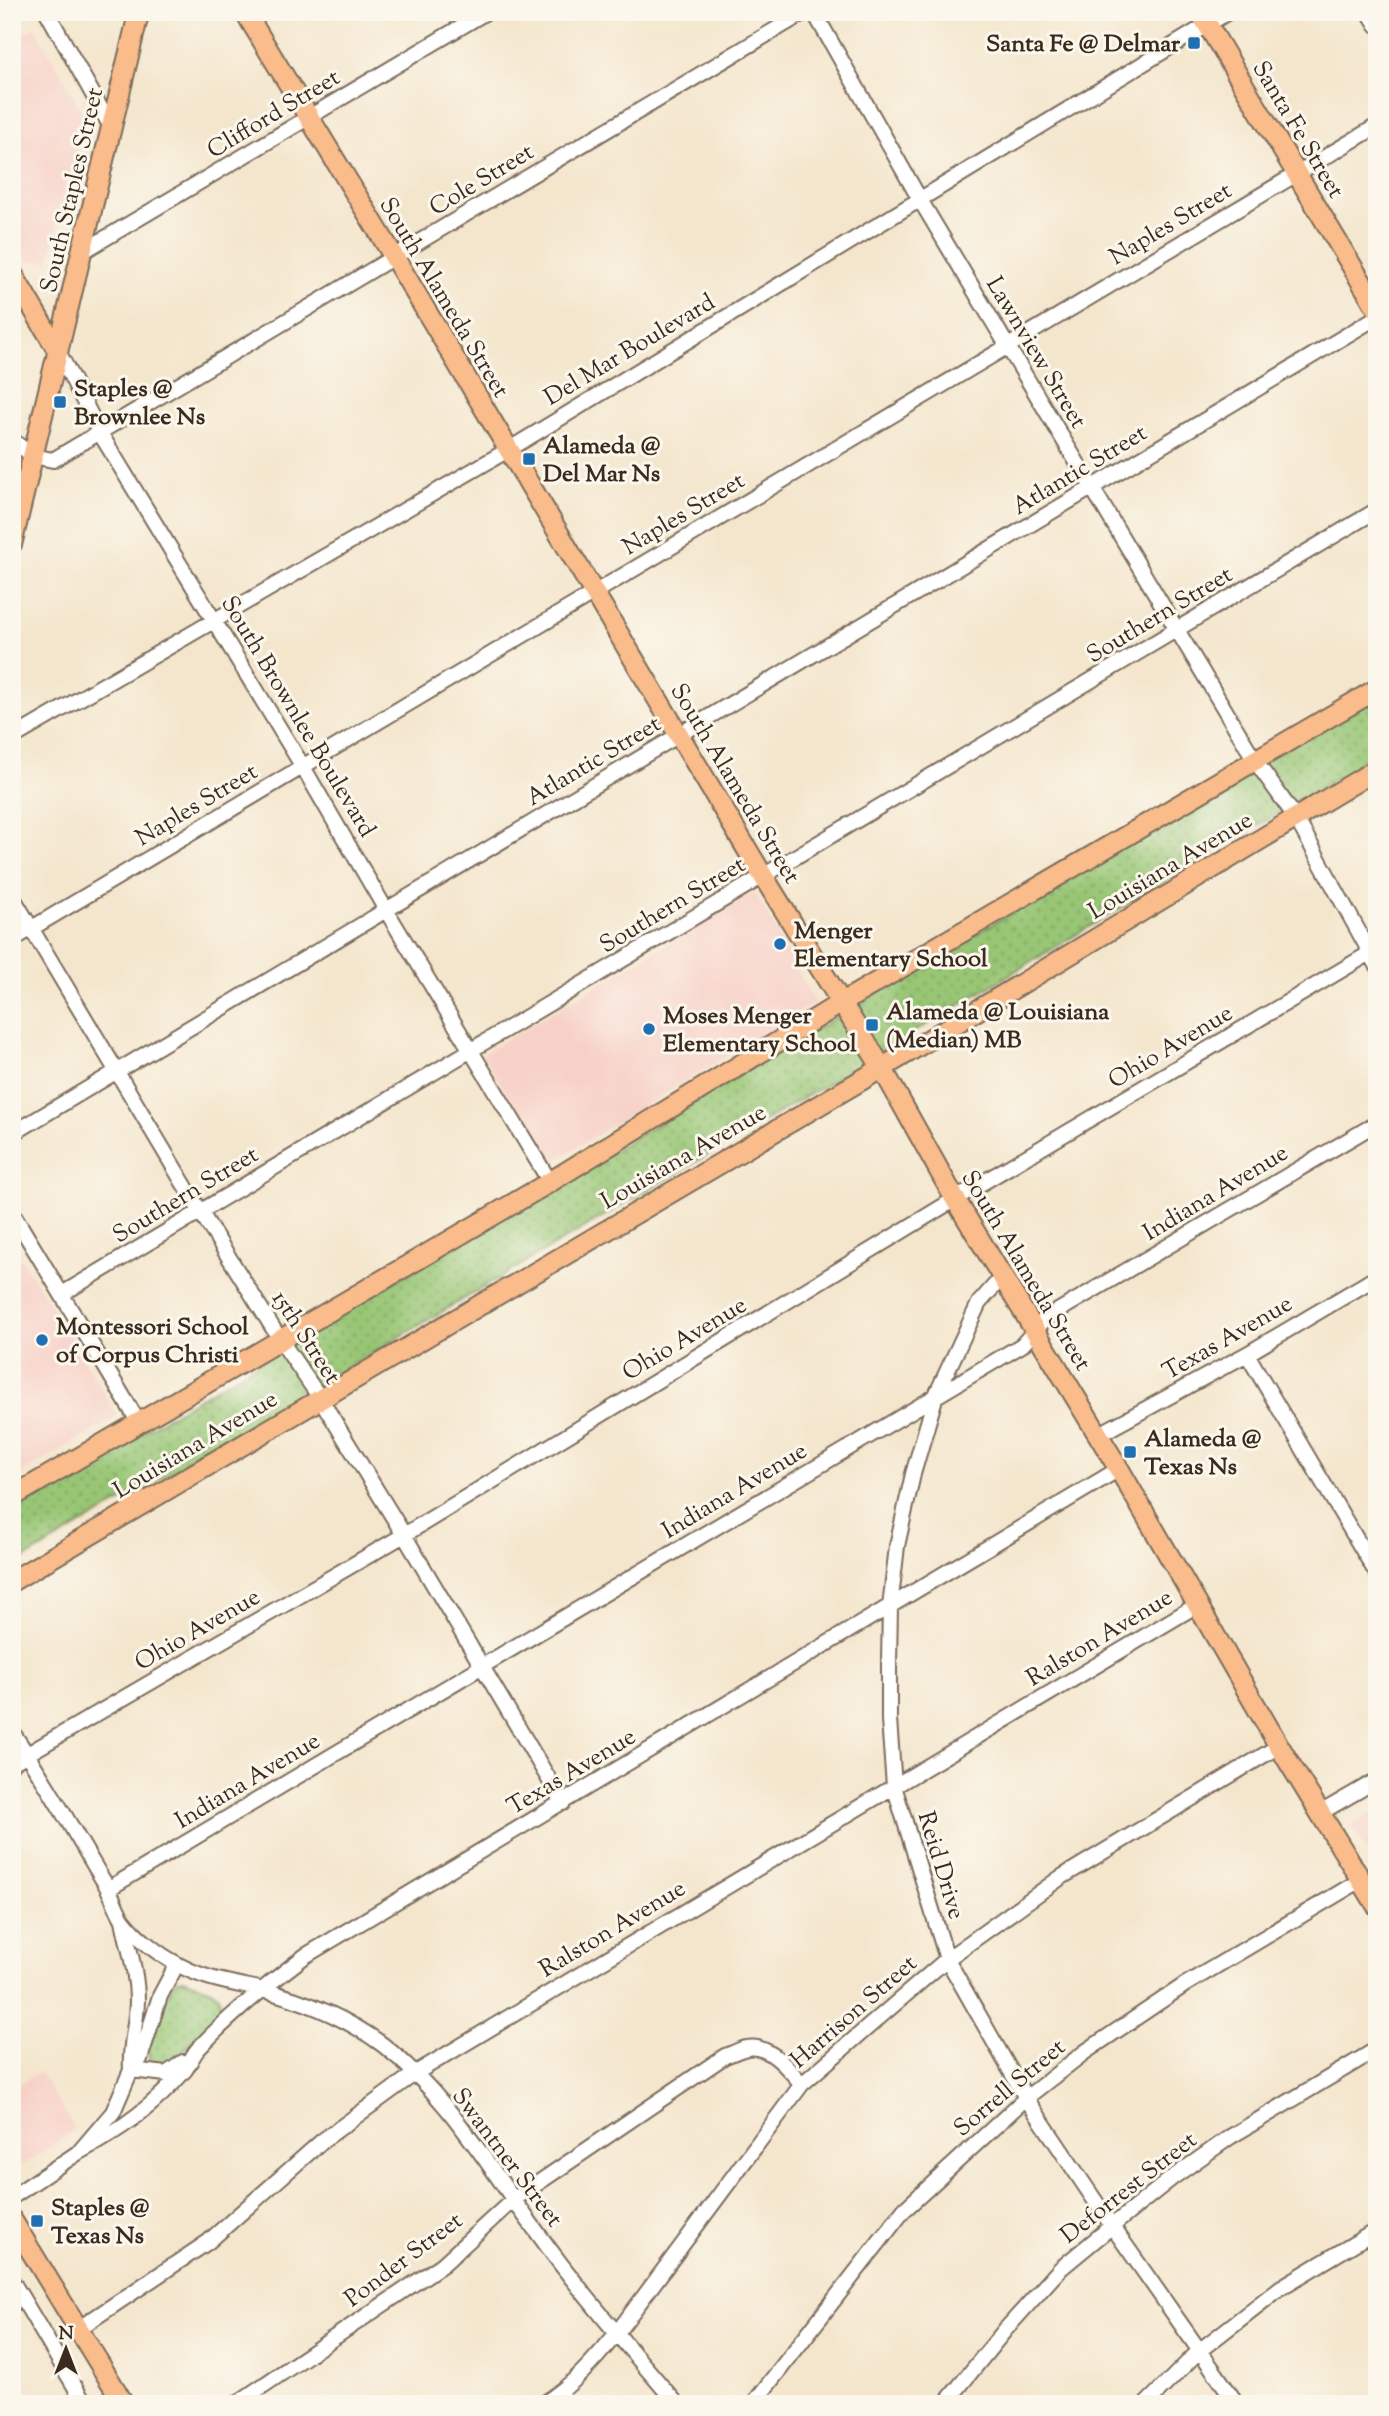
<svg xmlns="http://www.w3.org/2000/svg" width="1389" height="2416" font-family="'Sorts Mill Goudy',serif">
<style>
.built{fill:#f7d1c8}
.green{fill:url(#green-dots);stroke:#6a784a;stroke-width:2}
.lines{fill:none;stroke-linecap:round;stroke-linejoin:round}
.minor-casing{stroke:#7c6c5b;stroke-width:18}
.major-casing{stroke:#7c6c5b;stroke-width:23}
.minor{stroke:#fff;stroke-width:14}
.major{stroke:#f9bc8a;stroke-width:19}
.poi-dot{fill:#1f6fb2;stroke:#fbf7ec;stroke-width:2.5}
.labels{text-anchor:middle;stroke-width:6;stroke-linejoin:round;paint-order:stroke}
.poi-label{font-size:24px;font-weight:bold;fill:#3b2a1e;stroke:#fbf7ec;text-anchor:start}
.street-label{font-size:24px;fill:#3b2a1e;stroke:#fbf7ec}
</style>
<defs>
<pattern id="green-dots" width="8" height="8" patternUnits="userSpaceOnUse" patternTransform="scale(1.75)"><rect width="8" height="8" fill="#98c675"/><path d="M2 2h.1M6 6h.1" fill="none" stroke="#7da15f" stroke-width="1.8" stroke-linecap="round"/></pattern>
</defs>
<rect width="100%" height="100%" fill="#fbf7ec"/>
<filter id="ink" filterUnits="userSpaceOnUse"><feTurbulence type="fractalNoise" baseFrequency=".0143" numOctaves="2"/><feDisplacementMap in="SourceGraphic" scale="14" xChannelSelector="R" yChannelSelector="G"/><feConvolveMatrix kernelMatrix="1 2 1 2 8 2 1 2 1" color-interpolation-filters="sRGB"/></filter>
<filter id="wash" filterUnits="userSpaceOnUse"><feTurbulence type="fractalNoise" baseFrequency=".00686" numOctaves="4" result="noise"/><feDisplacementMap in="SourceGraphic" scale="28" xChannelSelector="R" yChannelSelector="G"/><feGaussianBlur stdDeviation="1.57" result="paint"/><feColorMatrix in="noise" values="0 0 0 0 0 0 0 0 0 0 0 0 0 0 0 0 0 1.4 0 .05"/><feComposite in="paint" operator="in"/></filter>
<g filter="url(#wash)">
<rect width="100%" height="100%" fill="#f4e6cd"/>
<path class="built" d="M35,27L81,110L83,119L49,262L37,260L30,263L12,234V40Z
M755,892L815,1003L550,1163L482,1054Z
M22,1258L118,1416L12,1479V1264Z
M1377,1810V1867L1351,1825Z
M40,2072L75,2129L24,2165L17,2158H12V2088Z"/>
<path class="green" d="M1377,694V754L849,1071L12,1566V1510Z
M183,1979L211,1990L219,1996L221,2007L218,2015L170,2064L163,2068L151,2067C140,2051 165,2001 173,1984L177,1980Z"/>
</g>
<g filter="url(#ink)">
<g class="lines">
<g class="minor-casing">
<path id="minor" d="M47,12L111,127
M814,12L919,198L1256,762L1296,818L1377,965
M1369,12L1377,25
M82,252L486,12
M58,351L100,433L303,767L386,910L550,1182
M12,440L33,456L53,460L805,12
M12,738L508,450L1228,12
M12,896L200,1211L281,1341L320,1398L404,1535L563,1803
M12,940L1377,126
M12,1134L1377,317
M12,1212L139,1423
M1002,1277L979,1303L936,1395L913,1474L897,1546L890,1607L889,1662V1720L894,1786L947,1959L1026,2098L1112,2226L1237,2404
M62,1294L1377,510
M1247,1354L1377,1574
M1098,1435L1247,1354L1377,1277
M12,1732C46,1781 75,1834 106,1885C112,1895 116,1908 122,1918C135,1936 159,1955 179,1965C204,1979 231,1983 259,1989C303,2000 347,2018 383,2045C448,2095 489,2168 537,2232C580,2292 629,2348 677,2404
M12,1763L404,1535L955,1199L1377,949
M1320,1813L1377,1780
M108,1889L1022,1345L1046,1318L1377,1123
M123,1920C128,1947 137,1972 137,2000C137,2024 129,2046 131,2070
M131,2070L166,2074L183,2062
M79,2152C118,2132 156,2104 185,2070C190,2063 193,2054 199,2048C231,2014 268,1984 305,1956L1119,1469
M12,2197L79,2152L113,2112L131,2070L140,2059L160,1996L177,1964
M12,2281L85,2404
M78,2329L208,2242L322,2141L414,2074L1197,1605
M236,2404L443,2264L513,2200L725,2056C732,2054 740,2049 747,2048C770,2044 788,2069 802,2084
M543,2404C572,2386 595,2360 616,2334L802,2084L947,1959L1060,1878L1279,1746
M753,2404L904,2210L1026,2098L1085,2052L1186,1984L1361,1880
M945,2404L1005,2330L1060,2269L1112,2226L1172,2178L1230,2137L1377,2049
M1146,2404L1199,2351L1280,2288L1377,2230"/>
</g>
<g class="major-casing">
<path id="major" d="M245,12L394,257L763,876L882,1068L955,1199L1119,1469L1279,1746L1377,1906
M1200,12L1377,308
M12,273L58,351
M12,543L139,12
M12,1497L550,1182L841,1003L1377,689
M12,1581L882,1068L1377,769
M12,2220L124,2404"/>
</g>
<use href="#minor" class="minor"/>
<use href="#major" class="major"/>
</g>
</g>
<g class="poi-dot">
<rect x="1187" y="36" width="14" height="14" rx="3.5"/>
<rect x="53" y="395" width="14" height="14" rx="3.5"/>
<rect x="522" y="452" width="14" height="14" rx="3.5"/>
<circle cx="780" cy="944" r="7"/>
<rect x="865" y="1018" width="14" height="14" rx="3.5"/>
<circle cx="649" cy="1029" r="7"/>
<circle cx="42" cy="1340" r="7"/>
<rect x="1123" y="1445" width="14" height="14" rx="3.5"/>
<rect x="30" y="2214" width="14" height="14" rx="3.5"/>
</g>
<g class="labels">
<g class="poi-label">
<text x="1180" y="51" text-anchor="end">Santa Fe @ Delmar</text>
<text x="74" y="396">Staples @<tspan x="74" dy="28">Brownlee Ns</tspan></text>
<text x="543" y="453">Alameda @<tspan x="543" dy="28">Del Mar Ns</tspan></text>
<text x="794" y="938">Menger<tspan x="794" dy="28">Elementary School</tspan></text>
<text x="886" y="1019">Alameda @ Louisiana<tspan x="886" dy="28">(Median) MB</tspan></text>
<text x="663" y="1023">Moses Menger<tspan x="663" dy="28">Elementary School</tspan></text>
<text x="56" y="1334">Montessori School<tspan x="56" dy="28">of Corpus Christi</tspan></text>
<text x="1144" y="1446">Alameda @<tspan x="1144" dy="28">Texas Ns</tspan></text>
<text x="51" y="2215">Staples @<tspan x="51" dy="28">Texas Ns</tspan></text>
</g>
<g class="street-label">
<text transform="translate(273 113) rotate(-31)" y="8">Clifford Street</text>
<text transform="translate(1299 129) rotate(59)" y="8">Santa Fe Street</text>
<text transform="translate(481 179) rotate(-31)" y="8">Cole Street</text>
<text transform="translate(71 190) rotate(-77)" y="8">South Staples Street</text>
<text transform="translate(1170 223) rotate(-31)" y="8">Naples Street</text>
<text transform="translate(445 297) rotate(59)" y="8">South Alameda Street</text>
<text transform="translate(629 349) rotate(-31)" y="8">Del Mar Boulevard</text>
<text transform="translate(1037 352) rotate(59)" y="8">Lawnview Street</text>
<text transform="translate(1079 469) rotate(-31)" y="8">Atlantic Street</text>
<text transform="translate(683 513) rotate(-31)" y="8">Naples Street</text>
<text transform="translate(1159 614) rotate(-31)" y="8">Southern Street</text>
<text transform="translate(299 716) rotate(59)" y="8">South Brownlee Boulevard</text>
<text transform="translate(593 760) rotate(-31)" y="8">Atlantic Street</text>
<text transform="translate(736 783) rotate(59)" y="8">South Alameda Street</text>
<text transform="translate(196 804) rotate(-31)" y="8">Naples Street</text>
<text transform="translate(1170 865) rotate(-31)" y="8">Louisiana Avenue</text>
<text transform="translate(672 904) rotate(-31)" y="8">Southern Street</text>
<text transform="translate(1170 1046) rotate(-31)" y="8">Ohio Avenue</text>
<text transform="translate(683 1156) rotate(-30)" y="8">Louisiana Avenue</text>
<text transform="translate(1215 1192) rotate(-31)" y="8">Indiana Avenue</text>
<text transform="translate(185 1194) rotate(-31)" y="8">Southern Street</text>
<text transform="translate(1027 1270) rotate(59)" y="8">South Alameda Street</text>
<text transform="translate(307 1337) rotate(57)" y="8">15th Street</text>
<text transform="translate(1227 1337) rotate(-30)" y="8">Texas Avenue</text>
<text transform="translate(684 1338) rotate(-31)" y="8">Ohio Avenue</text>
<text transform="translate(195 1444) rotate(-31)" y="8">Louisiana Avenue</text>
<text transform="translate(734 1490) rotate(-31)" y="8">Indiana Avenue</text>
<text transform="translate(197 1629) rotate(-30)" y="8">Ohio Avenue</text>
<text transform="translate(1099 1637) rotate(-31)" y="8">Ralston Avenue</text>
<text transform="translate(571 1771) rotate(-31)" y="8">Texas Avenue</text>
<text transform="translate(247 1780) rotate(-31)" y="8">Indiana Avenue</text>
<text transform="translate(942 1865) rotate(73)" y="8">Reid Drive</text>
<text transform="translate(612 1928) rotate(-31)" y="8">Ralston Avenue</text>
<text transform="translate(853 2011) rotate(-41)" y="8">Harrison Street</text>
<text transform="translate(1009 2087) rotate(-40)" y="8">Sorrell Street</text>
<text transform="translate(508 2157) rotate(53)" y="8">Swantner Street</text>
<text transform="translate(1128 2187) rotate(-38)" y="8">Deforrest Street</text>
<text transform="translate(403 2259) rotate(-37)" y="8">Ponder Street</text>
</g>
</g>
<rect width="1389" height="2416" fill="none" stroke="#fbf7ec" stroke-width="42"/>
<g transform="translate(66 2349)" stroke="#fbf7ec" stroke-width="5" paint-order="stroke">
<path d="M0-5L12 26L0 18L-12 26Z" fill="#3b2a1e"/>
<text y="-10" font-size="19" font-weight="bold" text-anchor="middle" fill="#3b2a1e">N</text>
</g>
</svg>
